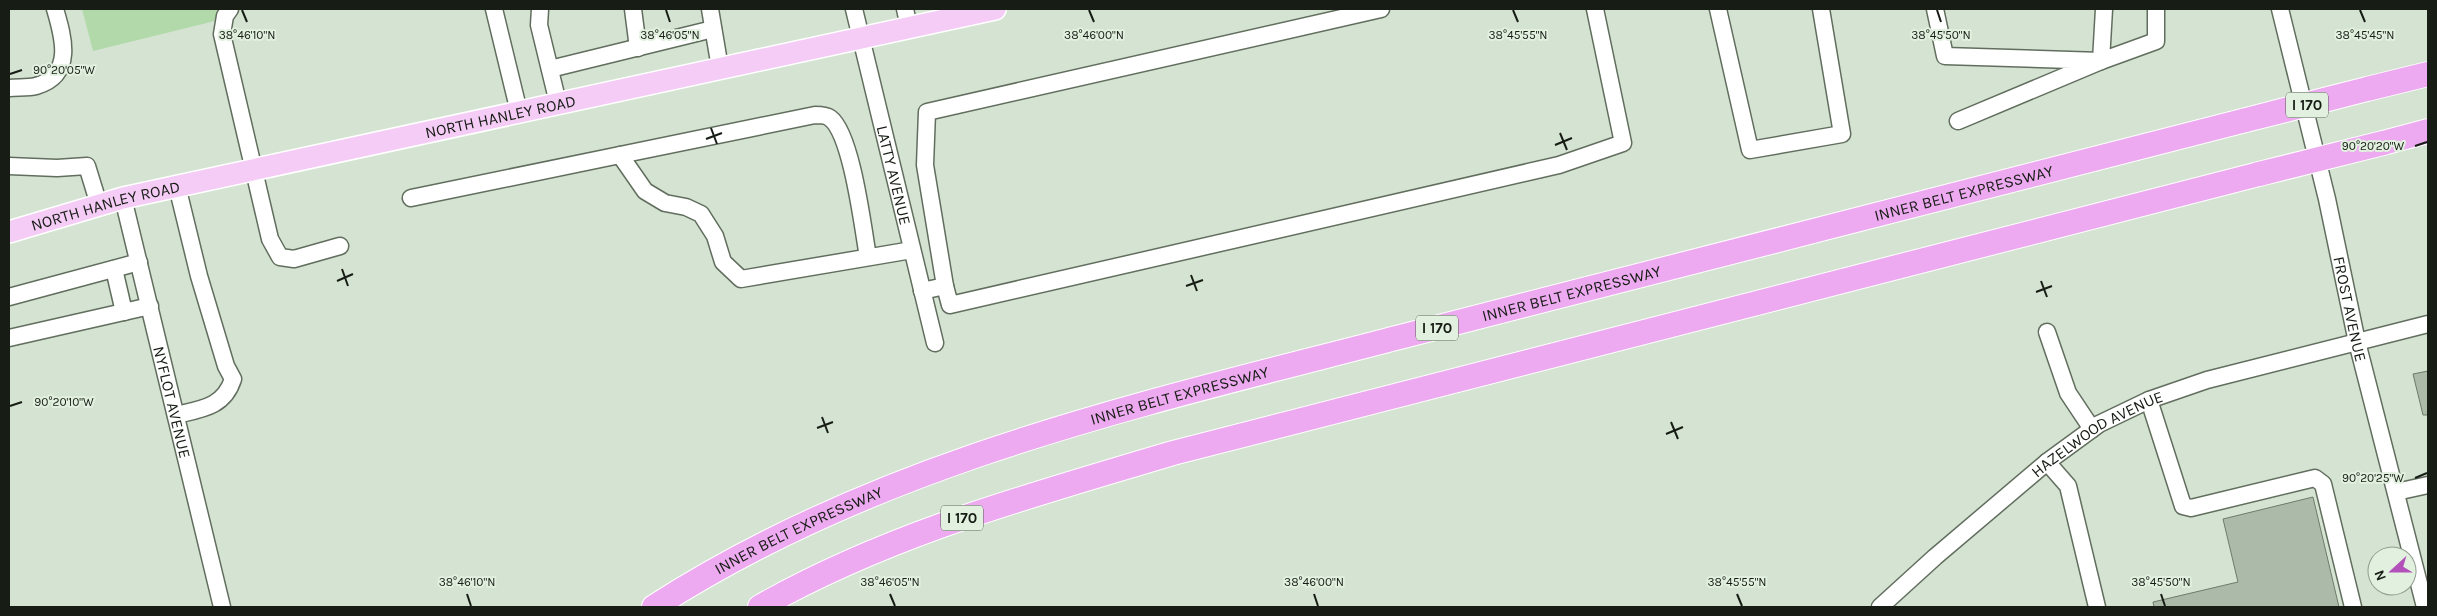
<svg xmlns="http://www.w3.org/2000/svg" width="2437" height="616" font-family="Karla,sans-serif">
<style>
.green{fill:#b2d9aa}
.building{fill:#acbaa9;stroke:#6e7b6b}
.lines{fill:none;stroke-linecap:round;stroke-linejoin:round}
.minor-casing{stroke:#616e5e;stroke-width:19}
.major-casing{stroke:#fff;stroke-width:24}
.highway-casing{stroke:#fff;stroke-width:26}
.minor{stroke:#fff;stroke-width:16}
.major{stroke:#f4ccf6;stroke-width:21}
.highway{stroke:#edaaf0;stroke-width:24}
.highway-bridge-casing{stroke:#fff;stroke-width:26;stroke-linecap:butt}
.highway-bridge{stroke:#edaaf0;stroke-width:24}
.ticks{fill:none;stroke:#171c15;stroke-width:2}
.labels{text-anchor:middle;stroke-width:4;stroke-linejoin:round;paint-order:stroke}
.shield{fill:#e2f1df;stroke:#545c52;stroke-width:1}
.shield-label{font-size:15px;font-weight:bold;fill:#171c15}
.street-label{font-size:16px;fill:#171c15;stroke:#e2f1df}
.ticks-label{font-size:12px;text-anchor:middle;fill:#171c15;stroke:#e2f1df;stroke-width:4;stroke-linejoin:round;paint-order:stroke}
</style>
<rect width="100%" height="100%" fill="#d5e4d2"/>
<path class="green" d="M82,9H243L211,22L93,51Z"/>
<path class="building" d="M2428,371V415H2423L2413,374Z
M2313,497L2339,607H2154L2153,602L2238,582L2223,519Z"/>
<g class="lines">
<g class="minor-casing">
<g id="minor">
<path d="M230,9L225,16L222,34L270,239L280,257L294,259L340,246"/>
<path d="M494,9L519,112"/>
<path d="M540,9L539,25L558,103"/>
<path d="M633,9L638,48"/>
<path d="M710,9L720,68"/>
<path id="s1" d="M854,9L935,343"/>
<path d="M905,9L909,27"/>
<path d="M1718,9L1750,150L1842,134L1821,9"/>
<path d="M1935,9L1945,56L2101,61L1958,121"/>
<path d="M2104,9L2101,61L2156,41V9"/>
<path id="s2" d="M2280,9L2327,199L2357,342L2425,607"/>
<path d="M550,69L713,29"/>
<path d="M9,88C17,87 28,88 36,86C75,75 63,36 55,9"/>
<path d="M620,155L815,115C820,115 826,115 830,118C852,134 863,229 868,257"/>
<path d="M9,166L57,168L87,166L99,205"/>
<path id="s3" d="M123,198L222,607"/>
<path d="M411,198L620,155L645,191L665,203L686,207L701,214L715,236L723,262L741,279L912,250"/>
<path d="M114,269L124,312"/>
<path d="M945,286L950,305L1559,165L1623,143L1595,9"/>
<path d="M922,291L945,286L925,165L927,112L1381,9"/>
<path d="M9,297L139,262"/>
<path d="M2047,332L2068,393L2092,429"/>
<path d="M9,338L150,306"/>
<path d="M2149,400L2183,506L2191,508L2315,478L2323,484L2353,607"/>
<path d="M176,415C202,409 224,407 233,379L226,366L199,276L177,186"/>
<path d="M2047,462L2068,486L2097,607"/>
<path d="M2396,492L2428,485"/>
<path id="s4" d="M1880,607L1935,557L2047,462L2099,424L2149,400L2207,380L2428,324"/>
</g>
</g>
<g class="major-casing">
<g id="major">
<path id="s5" d="M9,232L123,198L995,9"/>
</g>
</g>
<g class="highway-casing">
<g id="highway">
<path d="M2367,89L2428,74"/>
<path d="M2383,143L2428,131"/>
<path id="s6" d="M654,607C880,461 1143,404 1400,337C1682,264 1964,193 2246,120"/>
<path d="M760,607C888,534 1032,495 1173,453L2259,174"/>
</g>
</g>
<use href="#minor" class="minor"/>
<use href="#major" class="major"/>
<use href="#highway" class="highway"/>
<g class="highway-bridge-casing">
<path id="highway-bridge" d="M2246,120L2367,89
M2259,174L2383,143"/>
</g>
<use href="#highway-bridge" class="highway-bridge"/>
</g>
<path class="ticks" d="M242,10L247,22M666,10L670,22M1089,10L1094,22M1513,10L1518,22M1937,10L1941,22M2360,10L2365,22M10,74L22,70M711,128L717,144M1560,133L1567,150M706,139L722,133M1555,145L1572,138M2415,146L2427,142M342,269L348,286M1191,275L1197,291M337,281L353,274M2041,281L2047,297M1186,286L1203,280M2036,292L2052,286M10,406L22,402M822,417L828,433M1671,422L1678,439M817,428L833,422M1666,434L1683,427M2415,478L2427,473M467,594L471,606M890,594L895,606M1314,594L1318,606M1737,594L1742,606M2161,594L2165,606"/>
<g class="labels">
<g class="shield">
<rect x="2286" y="92.5" width="42" height="25" rx="4"/>
<rect x="1416" y="315.5" width="42" height="25" rx="4"/>
<rect x="941" y="505.5" width="42" height="25" rx="4"/>
</g>
<g class="shield-label">
<text x="2307" y="110">I 170</text>
<text x="1437" y="333">I 170</text>
<text x="962" y="523">I 170</text>
</g>
<g class="street-label">
<text dy="6" stroke="none"><textPath href="#s5" startOffset="505">NORTH HANLEY ROAD</textPath></text>
<text dy="6" stroke="none"><textPath href="#s1" startOffset="171">LATTY AVENUE</textPath></text>
<text dy="6" stroke="none"><textPath href="#s6" startOffset="1379">INNER BELT EXPRESSWAY</textPath></text>
<text dy="6" stroke="none"><textPath href="#s5" startOffset="100">NORTH HANLEY ROAD</textPath></text>
<text dy="6" stroke="none"><textPath href="#s6" startOffset="974">INNER BELT EXPRESSWAY</textPath></text>
<text dy="6" stroke="none"><textPath href="#s2" startOffset="308">FROST AVENUE</textPath></text>
<text dy="6" stroke="none"><textPath href="#s6" startOffset="569">INNER BELT EXPRESSWAY</textPath></text>
<text dy="6" stroke="none"><textPath href="#s3" startOffset="210">NYFLOT AVENUE</textPath></text>
<text dy="6" stroke="none"><textPath href="#s4" startOffset="279">HAZELWOOD AVENUE</textPath></text>
<text dy="6" stroke="none"><textPath href="#s6" startOffset="164">INNER BELT EXPRESSWAY</textPath></text>
</g>
</g>
<g class="ticks-label">
<text x="2365" y="39">38°45'45"N</text>
<text x="247" y="39">38°46'10"N</text>
<text x="670" y="39">38°46'05"N</text>
<text x="1094" y="39">38°46'00"N</text>
<text x="1518" y="39">38°45'55"N</text>
<text x="1941" y="39">38°45'50"N</text>
<text x="64" y="74">90°20'05"W</text>
<text x="2373" y="150">90°20'20"W</text>
<text x="64" y="406">90°20'10"W</text>
<text x="2373" y="482">90°20'25"W</text>
<text x="467" y="586">38°46'10"N</text>
<text x="890" y="586">38°46'05"N</text>
<text x="1314" y="586">38°46'00"N</text>
<text x="1737" y="586">38°45'55"N</text>
<text x="2161" y="586">38°45'50"N</text>
</g>
<rect width="2437" height="616" fill="none" stroke="#171c15" stroke-width="20"/>
<g transform="translate(2392 571) rotate(249)"><circle r="24" fill="#e2f1df" stroke="#919c8e"/>
<path d="M0-4L9 19L0 12L-9 19Z" fill="#b251b9"/>
<text y="-8" font-size="14" font-weight="bold" text-anchor="middle" fill="#171c15">N</text>
</g>
</svg>
